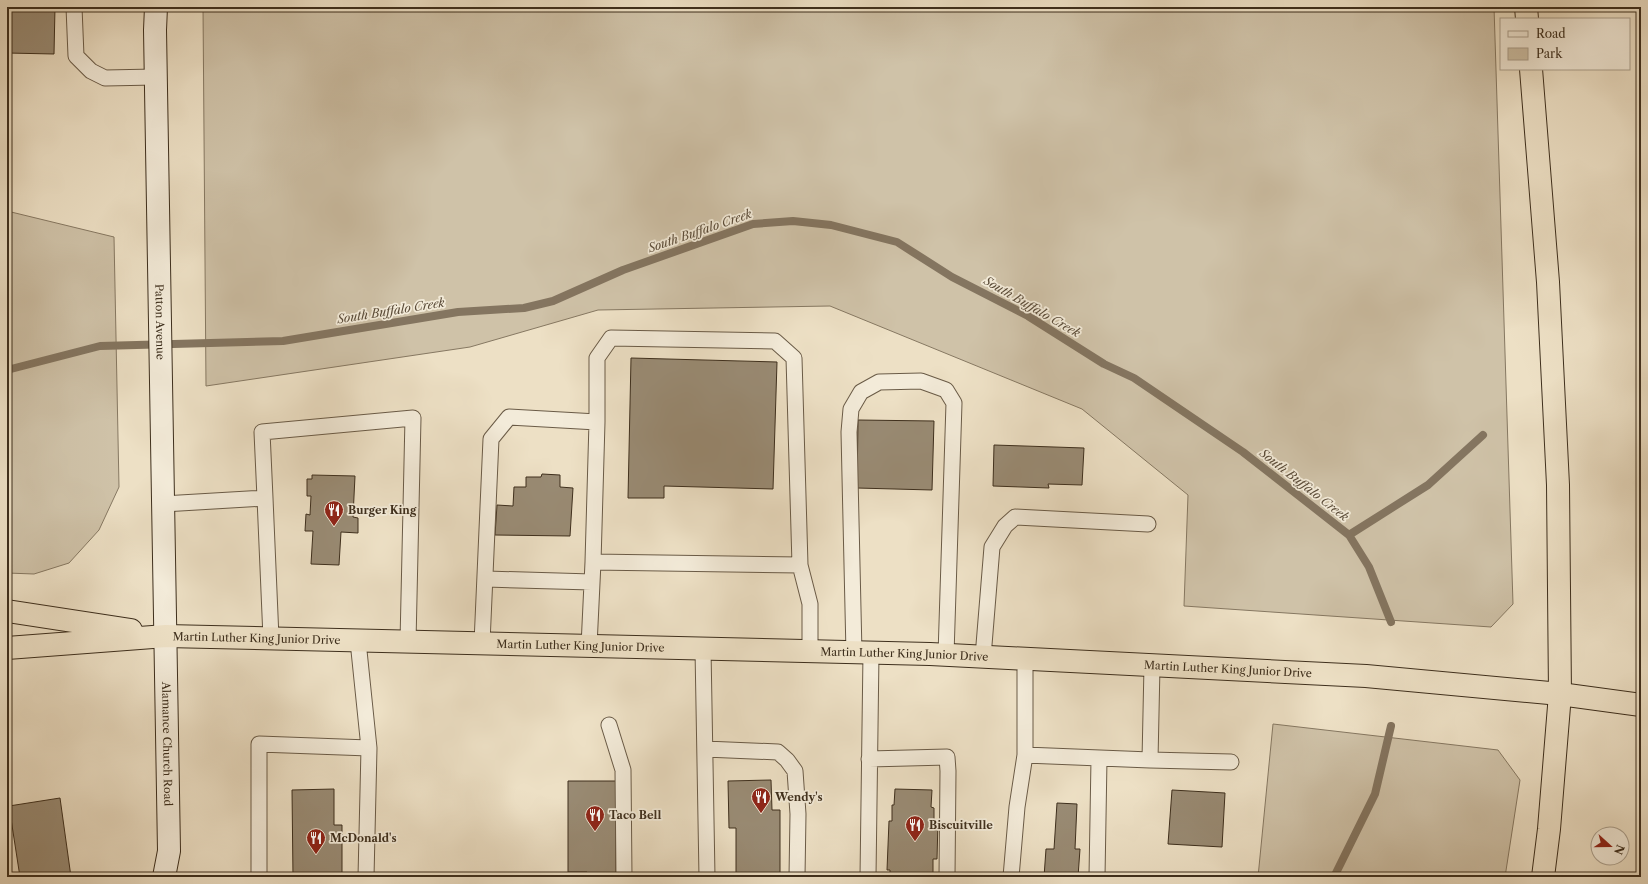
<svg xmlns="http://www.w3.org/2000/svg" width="1648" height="884" font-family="'Libre Caslon Text',serif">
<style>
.green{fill:#cfc2a8;stroke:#867862}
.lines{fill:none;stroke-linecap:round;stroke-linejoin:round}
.stream{stroke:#847560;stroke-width:8}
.building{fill:#998b74;stroke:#3e2f1d}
.lane-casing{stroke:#6a5b47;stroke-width:17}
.secondary-casing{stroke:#3e2f1d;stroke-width:24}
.highway-casing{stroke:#3e2f1d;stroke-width:24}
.lane{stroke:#f3ebd9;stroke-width:15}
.secondary{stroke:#f3ebd9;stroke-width:22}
.highway{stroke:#ede0c5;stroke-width:22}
.labels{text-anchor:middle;stroke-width:3.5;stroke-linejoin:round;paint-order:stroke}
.street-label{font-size:11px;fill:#3e2f1d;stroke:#f3ebd9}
.poi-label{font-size:11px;font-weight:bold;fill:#3e2f1d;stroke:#f3ebd9;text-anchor:start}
.water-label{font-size:12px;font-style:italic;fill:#5b4c39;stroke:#f3ebd9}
</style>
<rect width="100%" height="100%" fill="#ede0c5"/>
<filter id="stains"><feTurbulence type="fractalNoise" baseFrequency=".005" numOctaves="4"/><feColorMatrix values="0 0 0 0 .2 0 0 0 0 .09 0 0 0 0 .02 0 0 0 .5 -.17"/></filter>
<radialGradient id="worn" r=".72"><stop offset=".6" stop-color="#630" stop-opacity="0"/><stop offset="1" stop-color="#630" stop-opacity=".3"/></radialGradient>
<path class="green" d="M203,7H1494L1513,604L1491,627L1184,606L1188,495L1082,409L830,306L598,310L470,347L206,386Z
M7,211L114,237L119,487L99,530L69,563L34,574L7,573Z
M1273,724L1498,750L1520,780L1505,877H1258Z"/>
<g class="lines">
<path class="stream" d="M7,370L100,346L283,341L458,312L524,308L553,301L623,270L753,224L793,221L831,225L897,242L952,277L1028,316L1104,364L1134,378L1243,452L1349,535L1369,567L1391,622
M1349,535L1428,485L1483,435
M1334,877L1375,794L1391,726"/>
</g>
<path class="building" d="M7,7H55L54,54L7,53Z
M631,358L777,362L773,489L664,486V498H628Z
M858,420L934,421L932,490L857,488Z
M994,445L1084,448L1082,485L1048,484L1049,488L993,486Z
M542,474L560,475V487L573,488L570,536L495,535L497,505L513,506L514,487H526V477H541Z
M312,475L355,476L353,517L358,518V533L341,532L339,565L311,564L313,531H305L306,514L310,515L311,496H307V479H312Z
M771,780L772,810H780V873H736V828H729L728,781Z
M568,781H616V877H587V872H568Z
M334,789V825H342V877H293L292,790Z
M895,789L932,790L931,807L934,808V821H938L937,859H933V877H890V870H887L889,821H892V805H894Z
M1172,790L1225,793L1222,847L1168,844Z
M60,798L71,877H20L9,806Z
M1057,803L1077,804L1075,849H1080L1078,877H1044L1046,849H1054Z"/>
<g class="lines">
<g class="lane-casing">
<path id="lane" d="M74,7L76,56L91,71L105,78L155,77
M597,422V358L611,338L775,341L794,358L800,565
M265,498L271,638
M163,504L265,498L262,432L413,418L408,642
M486,579L592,582
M358,641L369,748L366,877
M482,643L491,439L509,417L597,422L593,562
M589,646L593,562L800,565L810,604V651
M703,649L707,877
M854,653L849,432L851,409L861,392L879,382L921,381L946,390L954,403L946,655
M983,657L992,547L1005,526L1015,517L1148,524
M609,725L623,770L624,877
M705,749L778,752L787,760L795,771L798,814L797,877
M1025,755L1150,760L1152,666
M869,759L947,757L948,771L947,877
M1150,760L1231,762
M259,877V744L369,748
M868,877L871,653
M1011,877L1017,807L1025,755V659
M1097,877L1099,759"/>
</g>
<g class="secondary-casing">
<g id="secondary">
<path id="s1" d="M156,7L155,30L169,851L164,877"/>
</g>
</g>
<g class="highway-casing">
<g id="highway">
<path d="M1526,7L1527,19"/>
<path d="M1531,69L1548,282L1558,485L1560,694L1549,829L1543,877"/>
<path d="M7,611L131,630"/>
<path id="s2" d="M7,648L166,636L930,654L1366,676L1560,694L1641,705"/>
</g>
</g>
<use href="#lane" class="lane"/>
<use href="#secondary" class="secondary"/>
<use href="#highway" class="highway"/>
</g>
<defs>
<g id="restaurant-pin" transform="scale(1)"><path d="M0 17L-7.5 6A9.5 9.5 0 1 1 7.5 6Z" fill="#8f2418" stroke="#f3ebd9"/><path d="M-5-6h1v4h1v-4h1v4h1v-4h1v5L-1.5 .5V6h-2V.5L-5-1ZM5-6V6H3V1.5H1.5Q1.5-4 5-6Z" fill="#fff"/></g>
</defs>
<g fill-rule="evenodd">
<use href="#restaurant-pin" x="334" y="510"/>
<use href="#restaurant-pin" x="761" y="797"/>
<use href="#restaurant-pin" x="595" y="815"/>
<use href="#restaurant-pin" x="915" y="825"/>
<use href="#restaurant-pin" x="316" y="838"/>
</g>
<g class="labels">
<g class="street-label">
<text dy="4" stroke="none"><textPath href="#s1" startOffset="315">Patton Avenue</textPath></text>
<text dy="4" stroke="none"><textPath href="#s2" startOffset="250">Martin Luther King Junior Drive</textPath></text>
<text dy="4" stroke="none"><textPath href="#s2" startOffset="574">Martin Luther King Junior Drive</textPath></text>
<text dy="4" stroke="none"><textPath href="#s2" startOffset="898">Martin Luther King Junior Drive</textPath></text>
<text dy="4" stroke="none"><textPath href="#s2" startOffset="1222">Martin Luther King Junior Drive</textPath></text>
<text dy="4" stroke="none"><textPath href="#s1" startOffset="737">Alamance Church Road</textPath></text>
</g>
<g class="poi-label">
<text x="348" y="514">Burger King</text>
<text x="775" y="801">Wendy's</text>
<text x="609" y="819">Taco Bell</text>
<text x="929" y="829">Biscuitville</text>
<text x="330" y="842">McDonald's</text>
</g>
<g class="water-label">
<text transform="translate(700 231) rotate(-19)" y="4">South Buffalo Creek</text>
<text transform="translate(1032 307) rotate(30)" y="4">South Buffalo Creek</text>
<text transform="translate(391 311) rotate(-9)" y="4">South Buffalo Creek</text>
<text transform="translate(1304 485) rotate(38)" y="4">South Buffalo Creek</text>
</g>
</g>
<rect width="1648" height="884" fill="none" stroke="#ede0c5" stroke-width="24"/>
<rect x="8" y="8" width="1632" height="868" fill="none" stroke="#3e2f1d" stroke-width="2"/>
<rect x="12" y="12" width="1624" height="860" fill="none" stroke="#3e2f1d"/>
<rect x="1500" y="18" width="130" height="52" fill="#f3ebd9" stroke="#aba08e"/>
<rect x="1508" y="31" width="20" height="6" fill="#f3ebd9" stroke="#aba08e"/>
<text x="1536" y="38" font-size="12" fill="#3e2f1d">Road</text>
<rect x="1508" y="48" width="20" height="12" fill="#cfc2a8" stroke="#aba08e"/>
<text x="1536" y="58" font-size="12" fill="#3e2f1d">Park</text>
<g transform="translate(1610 846) rotate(111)"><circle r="19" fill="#f3ebd9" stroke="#aba08e"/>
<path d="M0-3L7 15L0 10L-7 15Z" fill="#8f2418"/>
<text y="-6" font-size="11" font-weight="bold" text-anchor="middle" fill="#3e2f1d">N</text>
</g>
<rect width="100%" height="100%" filter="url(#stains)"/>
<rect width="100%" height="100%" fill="url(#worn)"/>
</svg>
